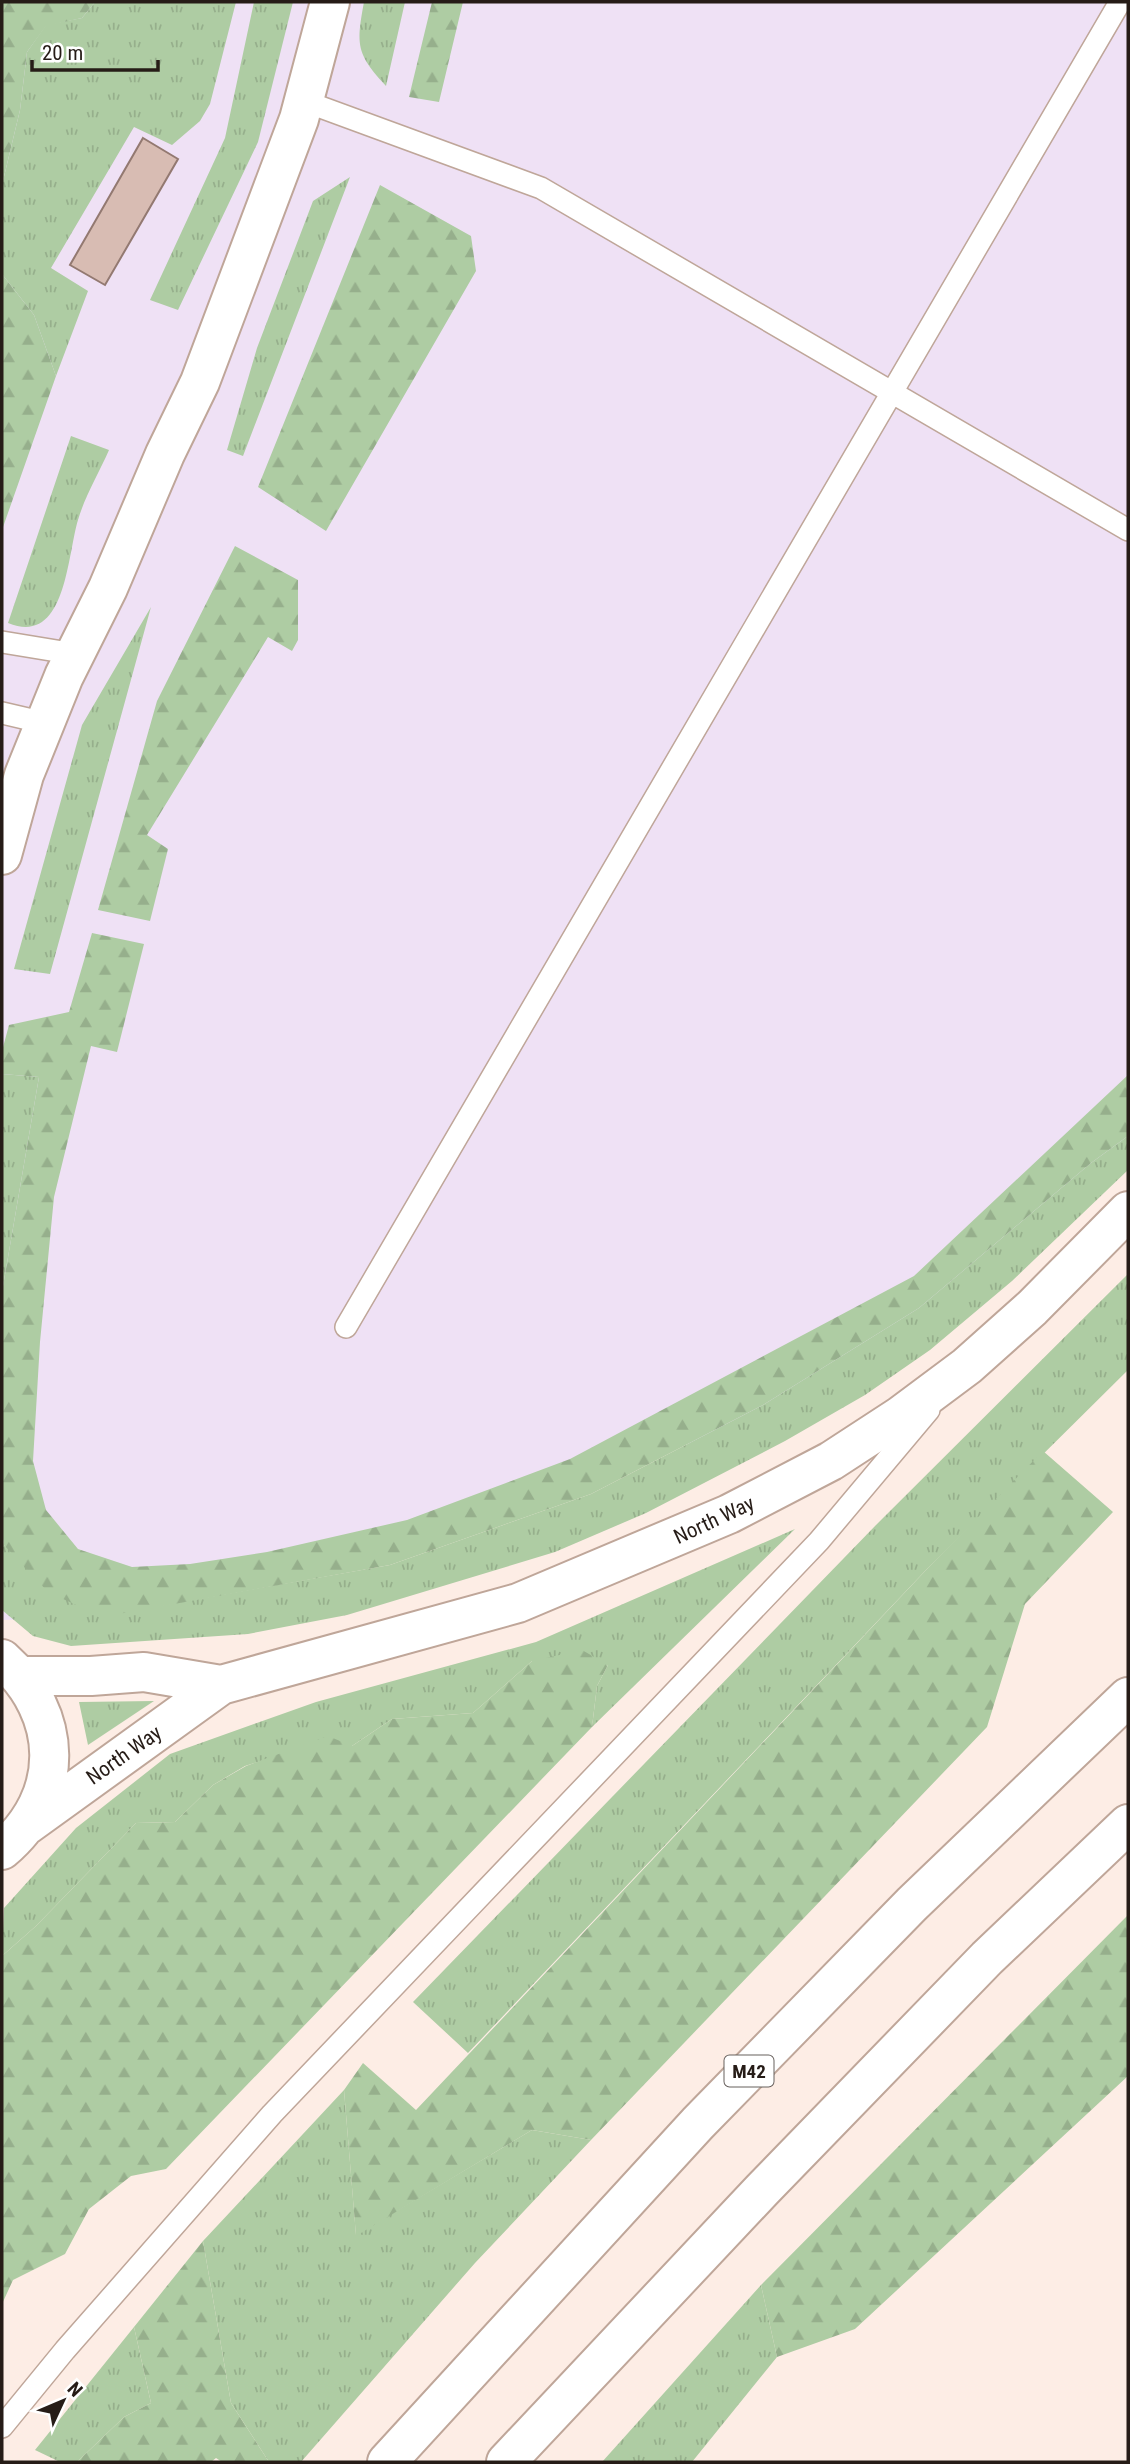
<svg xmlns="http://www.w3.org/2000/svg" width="1130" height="2464" font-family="'Roboto Condensed',sans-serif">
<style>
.commercial{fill:#efe1f5}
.grass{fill:url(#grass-tufts)}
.forest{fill:url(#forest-firs)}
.building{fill:#d8bcb3;stroke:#937971;stroke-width:2}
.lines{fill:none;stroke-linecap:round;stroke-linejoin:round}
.lane-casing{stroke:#bfa699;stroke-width:24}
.street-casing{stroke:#bfa699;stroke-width:42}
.secondary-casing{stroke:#bfa699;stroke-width:42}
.highway-casing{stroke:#bfa699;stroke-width:42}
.lane{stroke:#fff;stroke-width:21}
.street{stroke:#fff;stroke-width:38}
.secondary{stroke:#fff;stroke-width:38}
.highway{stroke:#fff;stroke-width:38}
.labels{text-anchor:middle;stroke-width:5;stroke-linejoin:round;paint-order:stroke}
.shield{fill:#fff;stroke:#67605d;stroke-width:2}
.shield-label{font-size:19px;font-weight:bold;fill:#261c17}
.street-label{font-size:21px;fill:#261c17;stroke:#fff}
</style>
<defs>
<pattern id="grass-tufts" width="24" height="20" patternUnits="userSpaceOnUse" patternTransform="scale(1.75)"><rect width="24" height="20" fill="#aecca3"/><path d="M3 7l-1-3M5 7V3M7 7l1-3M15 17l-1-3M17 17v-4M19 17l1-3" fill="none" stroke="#96af8c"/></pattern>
<pattern id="forest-firs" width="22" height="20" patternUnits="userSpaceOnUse" patternTransform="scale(1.75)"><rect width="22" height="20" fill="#aecca3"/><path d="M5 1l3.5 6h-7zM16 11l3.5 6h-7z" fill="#96af8c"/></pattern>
</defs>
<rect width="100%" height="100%" fill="#fdede5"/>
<path class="commercial" d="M2,2H1128V1145L813,1407L102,1617L2,1620Z"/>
<path class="grass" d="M95,2H236L210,104L200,121L172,145L134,127L51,268L88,291L56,376L34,315L2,274V185L20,110L27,52L46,25L82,18Z
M254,2H293L258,142L178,310L150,300L225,138Z
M364,2H405L386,86C356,54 356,45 364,2Z
M350,177L243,456L227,450L257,348L313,201Z
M71,436L109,450C99,473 85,496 78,520C67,556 66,647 8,623Z
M151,607L50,974L14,969L82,725Z
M2,1074L39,1077L2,1292Z
M1128,1136V1170L1012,1281L930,1350L865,1395L785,1441L646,1513L555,1552L347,1615L248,1634L71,1646L33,1636L2,1610V1534L4,1545L102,1616L390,1565L591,1494L763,1405L919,1308L1091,1163Z
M1128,1274V1370L927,1569L468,2053L413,2002L876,1525Z
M795,1529L592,1727L597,1686L608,1665L532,1661L473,1713L392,1719L352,1746L287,1753L245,1766L213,1785L175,1822L136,1823L36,1926L2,1956L4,1908L76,1828L170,1754L316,1702L536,1642Z
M154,1701L88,1745L79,1702Z
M344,2090L356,2235L532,2130L591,2140L475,2263L301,2462H269L231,2403L203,2241Z
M761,2285L777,2357L692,2462H602Z
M134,2327L151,2403L124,2417L77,2462H60L35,2450Z"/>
<path class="forest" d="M2,2H95L82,18L46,26L27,52L20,110L2,185Z
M432,2H463L439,102L409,97Z
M380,185L471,236L476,271L326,531L258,487Z
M2,274L34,315L56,376L2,530Z
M235,546L298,580V640L292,651L268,637L147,835L168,849L150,921L98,910L157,701Z
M92,933L144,944L117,1052L91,1046L54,1197L40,1342L33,1461L46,1510L78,1549L132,1567L190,1564L267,1552L407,1520L570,1459L914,1276L1128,1075V1136L1091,1163L919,1308L763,1405L591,1494L390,1565L102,1617L48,1592L4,1545L2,1533V1292L39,1077L2,1074V1051L9,1025L69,1012Z
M1043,1451L1113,1512L1025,1604L987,1727L591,2140L532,2130L356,2236L344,2090L363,2063L416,2110L927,1569Z
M582,1650L608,1665L597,1686L592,1727L166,2169L131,2176L89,2209L65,2254L13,2280L2,2304V1956L36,1926L136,1823L175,1822L213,1785L246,1766L328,1736L352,1746L392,1719L473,1713L532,1661Z
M1128,1915V2076L855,2329L777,2357L761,2285Z
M203,2241L231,2403L269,2462H222L216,2458L211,2462H77L124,2417L151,2403L134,2327Z"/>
<path class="building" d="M143,138L178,159L105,285L70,265Z"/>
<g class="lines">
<g class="lane-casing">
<path id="lane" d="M304,101L541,188L1128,530
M2,642L75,654
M2,713L45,723
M346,1327L1120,2
M2,2427L65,2350L272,2114L819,1541L929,1410"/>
</g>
<g class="street-casing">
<path id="street" d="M2,855L24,775L64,676L108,588L165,454L200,382L299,119L330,2"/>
</g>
<g class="secondary-casing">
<path id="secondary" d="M2,1659C64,1714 66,1796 2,1850
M20,1676H91L144,1672L221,1685
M27,1825L221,1685L518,1603L729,1514L831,1461L900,1416L967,1366L1032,1308L1128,1211"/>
</g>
<g class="highway-casing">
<path id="highway" d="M387,2462L698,2123L912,1904L1128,1697
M506,2462L762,2190L987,1958L1128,1824"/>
</g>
<use href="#lane" class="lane"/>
<use href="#street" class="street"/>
<use href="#secondary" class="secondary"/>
<use href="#highway" class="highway"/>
</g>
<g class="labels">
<rect class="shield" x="724.5" y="2055.5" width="49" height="31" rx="5"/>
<g class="shield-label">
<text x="749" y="2078">M42</text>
</g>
<g class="street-label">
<text transform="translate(714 1520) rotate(-25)" y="7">North Way</text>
<text transform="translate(124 1755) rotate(-35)" y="7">North Way</text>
</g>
</g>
<rect width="1130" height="2464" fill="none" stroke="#261c17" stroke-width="7"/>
<g transform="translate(63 2401) rotate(46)" stroke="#ffffff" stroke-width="5" paint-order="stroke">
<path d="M0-5L12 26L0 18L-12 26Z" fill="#261c17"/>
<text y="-10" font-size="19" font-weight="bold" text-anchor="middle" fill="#261c17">N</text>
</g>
<path d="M32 60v10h126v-10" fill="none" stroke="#261c17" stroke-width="3.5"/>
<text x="42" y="60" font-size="21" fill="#261c17" stroke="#ffffff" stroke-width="5" paint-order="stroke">20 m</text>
</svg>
